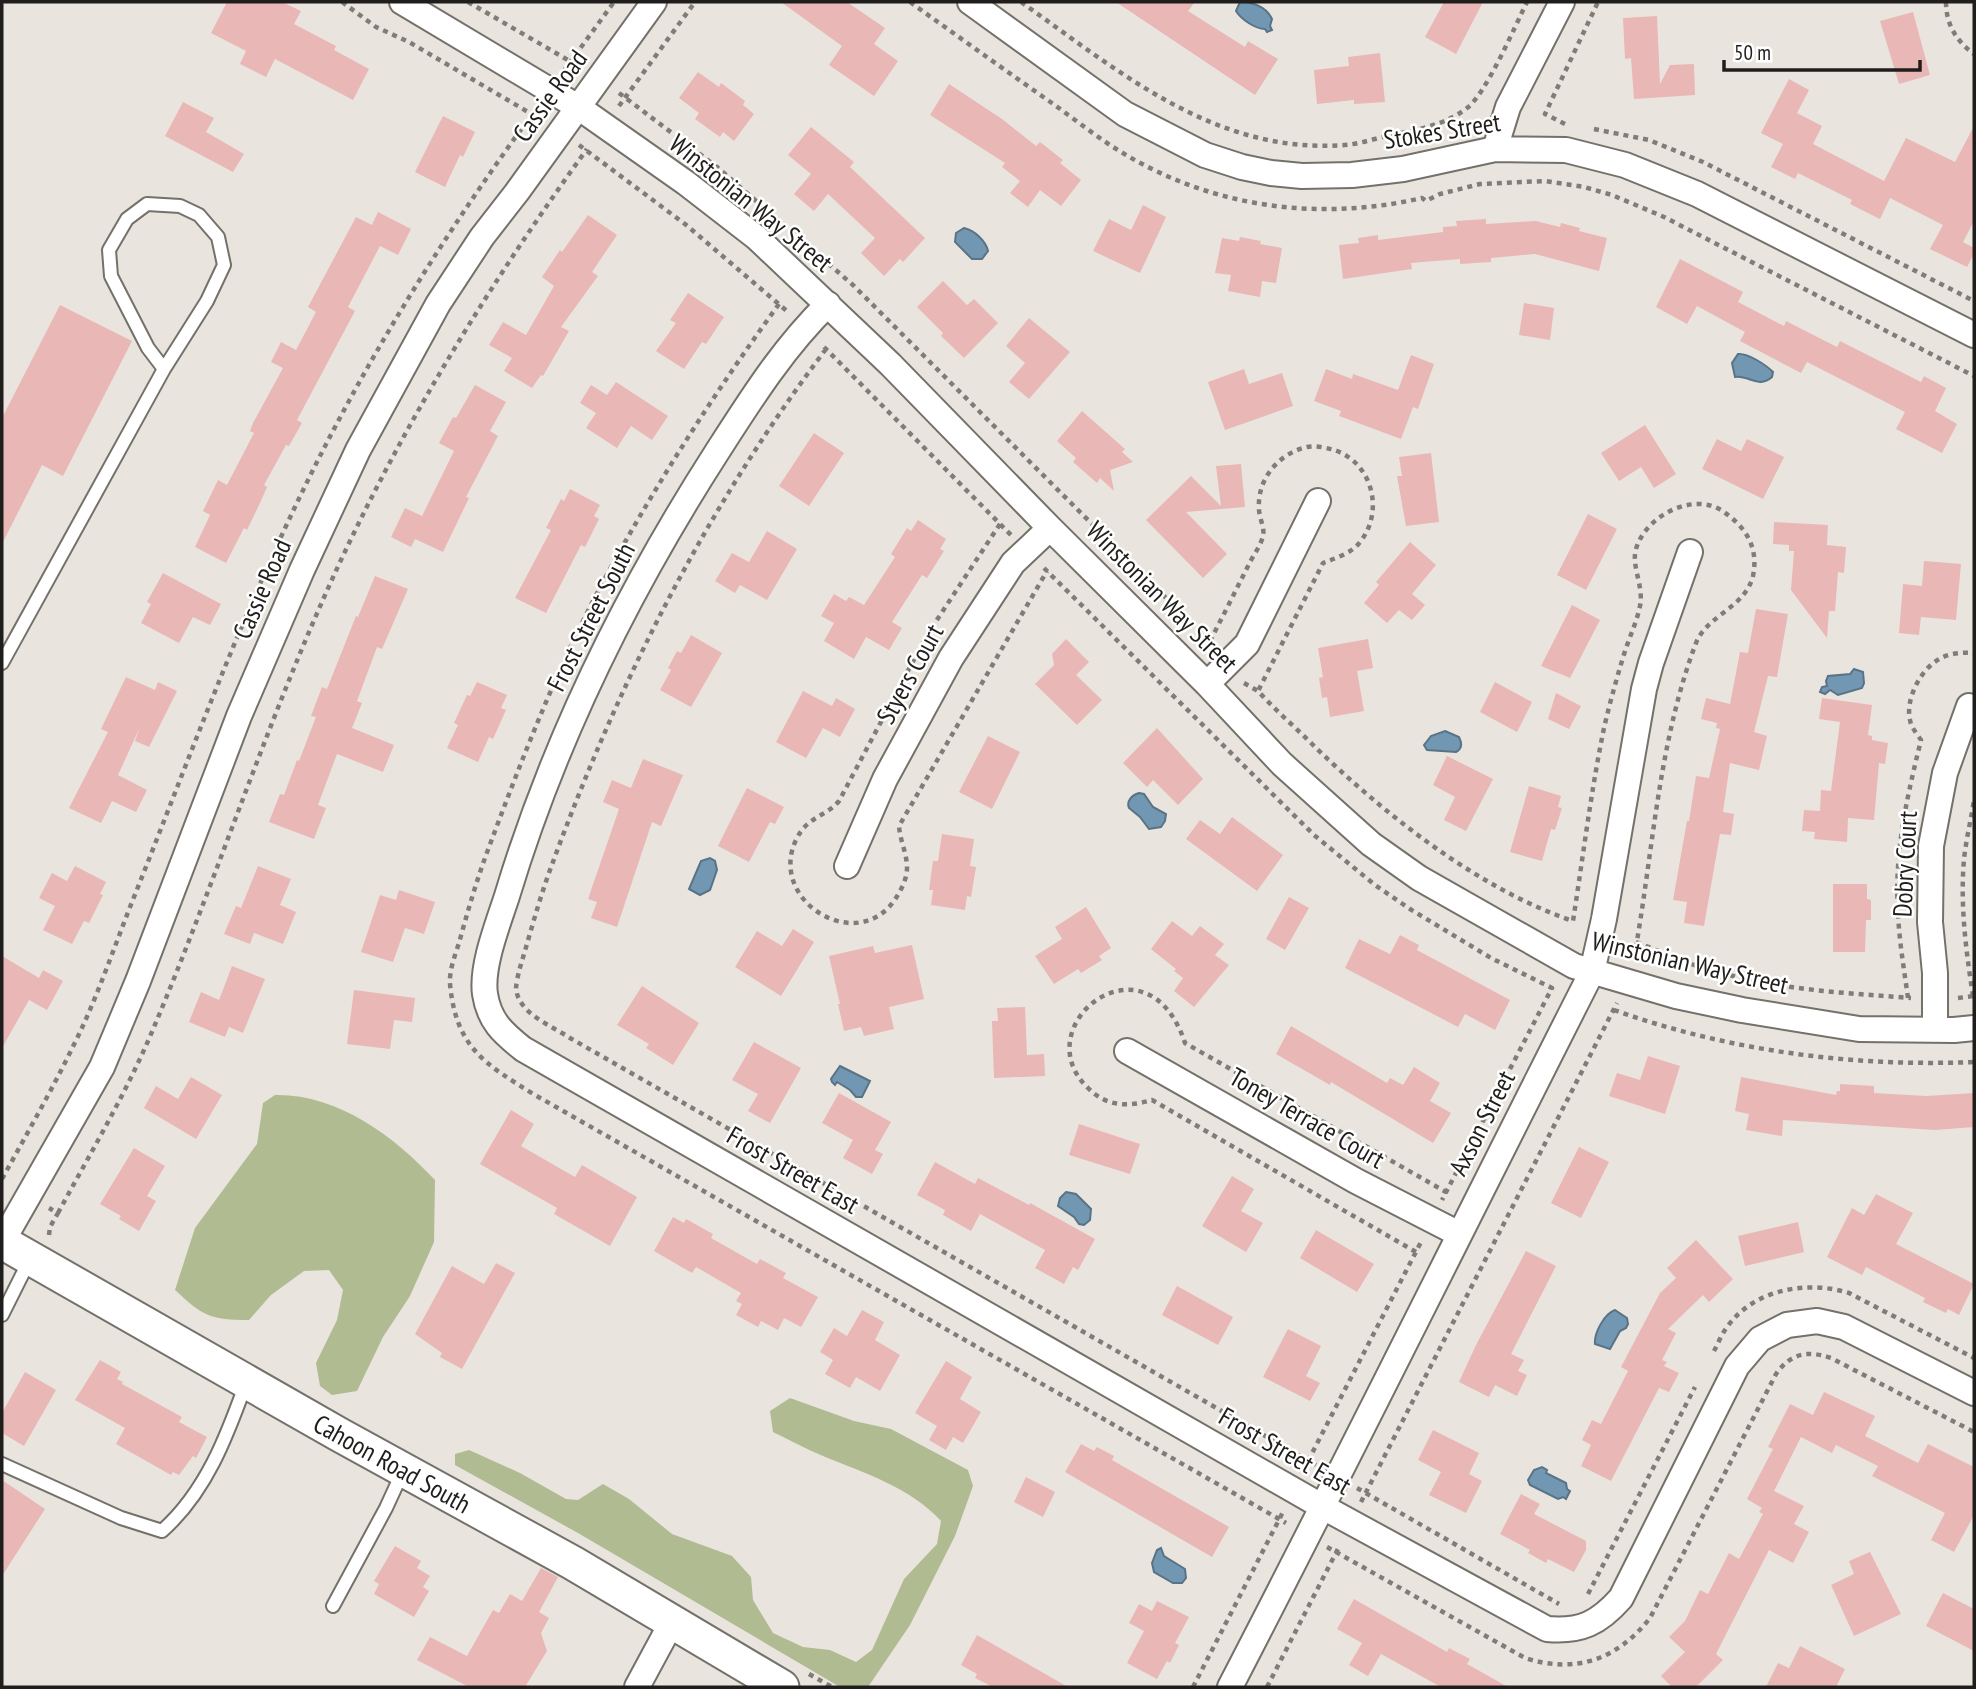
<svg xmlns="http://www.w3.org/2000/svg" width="1976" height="1689" font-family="'PT Sans Narrow',sans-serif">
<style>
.forest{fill:#b0bb92}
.water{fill:#7297b3;stroke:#597386;stroke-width:2}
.building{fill:#e9b7b6}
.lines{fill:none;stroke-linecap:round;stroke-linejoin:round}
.lane-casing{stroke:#74706a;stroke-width:16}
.street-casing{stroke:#74706a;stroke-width:28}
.secondary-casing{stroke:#74706a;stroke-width:37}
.path{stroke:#807d78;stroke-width:4.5;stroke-dasharray:5 5;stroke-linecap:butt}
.lane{stroke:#fff;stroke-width:12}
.street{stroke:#fff;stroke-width:24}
.secondary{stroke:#fff;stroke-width:33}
.labels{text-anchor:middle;stroke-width:5;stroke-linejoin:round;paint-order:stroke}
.street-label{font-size:26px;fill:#201e1c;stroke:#fff}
</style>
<rect width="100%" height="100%" fill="#e9e5de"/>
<path class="forest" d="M275,1095C338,1094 394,1136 435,1180L434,1242L410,1296L383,1337L357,1391L332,1395L320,1386L316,1363L337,1320L343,1290L329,1270L304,1271L271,1295L249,1320C210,1320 203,1316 175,1290L195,1228L257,1144L263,1103Z
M790,1398L854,1421L891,1429L968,1470L973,1486L955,1536L910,1625L868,1687H840L578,1533L455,1465V1454L469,1450L520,1473L566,1499L578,1500L603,1484L629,1499L672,1534L732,1556L751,1577L753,1600L773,1633L803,1647L830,1650L856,1662L872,1650L904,1579L937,1544L941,1521C910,1487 864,1473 823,1456C806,1449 790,1440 773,1432L770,1411Z"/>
<path class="water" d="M1240,2C1252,2 1266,6 1272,19L1270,26L1272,30L1267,32L1265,29C1255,29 1241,19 1236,11Z
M964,228C974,230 986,241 988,251L982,259H972L955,242L956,233Z
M1738,354C1748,353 1766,365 1773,372L1772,377C1759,389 1749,375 1735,377L1732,363Z
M1854,669L1863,672L1864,683L1862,688L1838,695L1830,690L1825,694L1820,692L1822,687L1827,686L1826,681L1828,676L1850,674Z
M1445,731L1459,737C1462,743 1462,749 1456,752L1427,750L1424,745L1431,736Z
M1139,793L1144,794L1153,807L1166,814L1165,821L1161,827L1149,829L1140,817L1129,808C1126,801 1132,795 1139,793Z
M710,858L715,861L717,870L710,890L700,895L689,889L701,861Z
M840,1066L870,1081L862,1097H856L850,1090L837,1082L835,1085L832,1082L831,1079Z
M1066,1192L1076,1194L1091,1209L1090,1220L1084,1225L1079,1224L1074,1217L1058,1206L1060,1198Z
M1615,1310L1627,1318L1628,1324L1626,1328L1620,1331L1610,1349L1595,1344C1594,1333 1604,1314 1615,1310Z
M1542,1467L1547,1470L1546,1473L1566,1483L1567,1489L1570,1491L1566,1499L1563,1497L1558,1499L1530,1485L1528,1480L1534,1470Z
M1161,1548L1164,1556L1185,1569L1186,1578L1182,1583H1173L1154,1572L1152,1563L1157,1550Z"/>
<path class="building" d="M227,2H282L301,11L294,24L336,46L334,50L369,69L353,100L275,59L266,77L240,64L246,51L211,33Z
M781,2H847L885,28L874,44L898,61L874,96L829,65L842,46Z
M1116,2H1195L1188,11L1245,47L1248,41L1278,59L1255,95Z
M1444,2H1483L1456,54L1425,37Z
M1913,12L1930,75L1899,84L1880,21Z
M1657,16L1660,84L1670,65L1694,64L1695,95L1634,99L1631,58L1625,59L1623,18Z
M1380,53L1385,102L1354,104V100L1317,104L1314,70L1349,66L1348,57Z
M698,72L719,87L721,83L745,101L743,105L754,114L734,141L723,132L720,137L695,119L699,113L679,98Z
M1789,79L1809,90L1797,113L1822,126L1813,144L1884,181L1906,138L1955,162L1974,126V221L1963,242L1974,248V254L1967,267L1930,249L1943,225L1890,198L1880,219L1850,204L1852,200L1798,173L1795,179L1771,167L1783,144L1761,133Z
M949,84L1002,119L1036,146L1040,142L1063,160L1060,163L1081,180L1061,206L1040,190L1028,207L1010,193L1020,181L1002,167L1005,163L930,115Z
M183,102L214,118L206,132L244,154L233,172L165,136Z
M443,116L475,132L463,157L460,155L445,187L415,172Z
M811,127L854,162L850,167L925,238L903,262L900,259L884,276L861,253L875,238L828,194L814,211L794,194L811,174L788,155Z
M1143,205L1166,217L1140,273L1093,251L1109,219L1131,230Z
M378,212L411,229L398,255L380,246L348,307L355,311L297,420L302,423L289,446L286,445L264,485L267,487L260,503L247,530L244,528L226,563L195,547L210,515L203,511L218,480L227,485L254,433L250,431L253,423L283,368L271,362L281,342L296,350L316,312L308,307L356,217L372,225Z
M588,215L617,235L592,272L598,276L561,327L569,331L543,376L541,375L532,388L504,371L512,358L489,345L503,322L526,335L554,286L542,277L560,250L562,252Z
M1486,219V224L1536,221L1560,227L1561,223L1580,228L1579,231L1607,238L1599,271L1535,254L1491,258V262L1460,264V259L1411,263L1412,269L1343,279L1339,245L1359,243L1358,238L1378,235V240L1443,232V227L1457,226L1456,221Z
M1240,237L1261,241L1260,244L1282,248L1276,283L1262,281L1260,297L1228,291L1231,275L1215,273L1222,238L1239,241Z
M1680,259L1743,292L1738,302L1784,326L1786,321L1837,347L1840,341L1921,382L1924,376L1946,388L1935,411L1957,424L1942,453L1896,429L1905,412L1807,362L1801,373L1740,341L1745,332L1697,306L1687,324L1656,307Z
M943,281L967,305L974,299L998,323L964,358L941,336L943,333L917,307Z
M688,293L724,317L706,344L702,342L684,369L656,351L676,323L670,320Z
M1524,303L1554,308L1550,340L1519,335Z
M60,305L132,341L63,476L42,465L2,544V418Z
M1029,318L1070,352L1029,399L1009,382L1025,363L1006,346Z
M1411,355L1434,364L1418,409L1413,407L1401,439L1339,416L1341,411L1314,401L1326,369L1352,379L1353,374L1398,390Z
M1244,369L1249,384L1282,373L1293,406L1225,430L1208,382Z
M616,382L668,416L652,440L631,426L617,448L586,428L596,413L580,403L591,385L607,395Z
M475,385L506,402L490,431L498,436L466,497L469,498L443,552L415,539L411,547L391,537L405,508L422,516L454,451L439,443L453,417L456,418Z
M1082,411L1125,449L1122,452L1133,462L1110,470L1114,491L1100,478L1097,483L1073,462L1076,458L1057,441Z
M1645,425L1676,474L1654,488L1641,467L1619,481L1601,453Z
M814,433L844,453L809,506L779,486Z
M1717,439L1741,451L1747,439L1784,457L1763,499L1702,469Z
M1431,453L1439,522L1406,526L1397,476H1402L1399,457Z
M1241,464L1245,507L1186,512L1227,554L1203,578L1146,520L1191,476L1221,506L1216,466Z
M570,489L600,505L594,516L599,519L585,547L581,545L546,613L515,598L551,530L546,528L561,499L564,501Z
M1588,514L1617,529L1586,590L1557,575Z
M918,520L946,539L940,549L944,551L927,578L922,575L892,622L902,628L889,650L866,637L854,659L824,641L834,623L821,616L834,594L846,601L849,597L864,605L895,557L891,554L907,528L911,531Z
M1774,522L1828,525L1827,545L1846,547L1844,573L1838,572L1835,611H1829L1827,638L1791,590L1794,551H1789V545L1773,544Z
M767,531L797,549L767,600L740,585L735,593L715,581L732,553L749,562Z
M1410,542L1436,565L1412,594L1425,605L1412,620L1399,610L1387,623L1364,603L1379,585L1376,582Z
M1924,561L1961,564L1956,620L1921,617L1919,635L1899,633L1903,584L1922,586Z
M163,573L221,604L210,625L193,617L179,643L141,623L151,604L147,602Z
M375,576L408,589L382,649L377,647L357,701L362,703L352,728L394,745L383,772L337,754L318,805L326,808L314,839L269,822L280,794L284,795L297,760L299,761L316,717L311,716L322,687L327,689L356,616L358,617Z
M1572,605L1600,620L1570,678L1541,666Z
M1756,609L1788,614L1777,677L1768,676L1754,732L1767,736L1759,770L1730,763L1723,812L1734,814L1731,835L1720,834L1704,926L1684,923L1687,902L1673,900L1687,821H1689L1696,776L1709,778L1720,729L1716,728L1717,723L1701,719L1706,698L1730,704L1740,652L1748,653Z
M691,635L722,653L691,707L660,690L671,670L668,668L677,651L681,653Z
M1066,639L1089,662L1076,675L1102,700L1077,725L1035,684L1054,665L1052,654Z
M1368,639L1373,668L1357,671L1364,711L1330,717L1327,697L1322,698L1319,678L1323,677L1318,648Z
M126,677L155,690L158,682L177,691L149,747L135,741L140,727L118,775L147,790L136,812L112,801L101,823L69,808L108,732L101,729Z
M477,682L507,695L501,708L506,710L493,739L489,737L478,762L447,748L458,725L454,723L467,695L470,696Z
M1495,682L1532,702L1517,732L1480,712Z
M803,691L832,706L836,698L855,709L840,737L823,728L806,758L776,742Z
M1556,693L1581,706L1569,729L1548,719Z
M1822,698L1872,705L1868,735L1872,736V740L1888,743L1885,764L1879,763L1874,820L1848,818L1847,842L1814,839L1815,832L1802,831L1804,810L1820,811L1821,790L1831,791L1840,722L1819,719Z
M1157,728L1203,779L1178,805L1153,780L1147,787L1123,763Z
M988,736L1020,752L992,809L959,792Z
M1447,756L1493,779L1466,831L1444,820L1455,797L1433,785Z
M643,759L683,775L661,826L652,822L617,927L591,918L597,902L588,899L619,809L603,802L612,780L631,788Z
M1529,786L1561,796L1558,807L1562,808L1555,830L1551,829L1542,861L1510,852Z
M747,788L784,807L775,824L770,822L749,862L718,846Z
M1232,817L1283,855L1257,891L1186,839L1200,820L1220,834Z
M942,834L974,839L970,866L976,867L971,897L967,896L965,910L931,905L933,890H929L933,861H938Z
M75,866L106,882L100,894L103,895L89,923L84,921L72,944L43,930L55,906L39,898L52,873L67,881Z
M258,866L291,879L280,905L296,912L283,944L254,933L250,944L224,934L236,906L241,908Z
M1833,884H1867V899L1871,900V920H1866L1865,952H1833Z
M399,890L435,902L424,934L405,928L393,962L361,952L380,895L396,900Z
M1289,897L1309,908L1285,950L1266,939Z
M1086,907L1111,948L1099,956L1102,960L1081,973L1078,969L1054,984L1035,956L1062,939L1055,927Z
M1172,921L1192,936L1200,926L1224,944L1215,955L1229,965L1194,1007L1174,991L1183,978L1174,971L1176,969L1151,949Z
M793,929L814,942L781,996L735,967L757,931L782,946Z
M1400,935L1419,945L1417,950L1510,1000L1495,1030L1465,1014L1458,1027L1345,968L1359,939L1390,954Z
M912,945L924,999L889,1007L894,1029L864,1036L861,1027L844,1031L838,1004H840L829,956L873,946L875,953Z
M2,956L39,978L43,970L63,981L47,1010L29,1000L2,1048Z
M232,966L265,979L243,1033L229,1027L225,1037L189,1022L201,992L219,1000Z
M642,986L699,1023L673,1065L646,1048L649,1044L617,1025Z
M354,990L415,998L412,1022L394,1020L390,1049L347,1044Z
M1025,1007L1027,1055L1044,1054L1045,1076L994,1078L992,1021H998L997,1008Z
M1291,1026L1387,1083L1390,1078L1403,1085L1414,1067L1440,1083L1430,1101L1451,1113L1433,1143L1331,1082L1330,1085L1276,1054Z
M754,1042L801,1068L770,1123L748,1111L758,1094L732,1080Z
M1648,1056L1680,1066L1665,1114L1609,1096L1617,1073L1640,1080Z
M191,1077L222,1095L196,1139L144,1108L156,1086L178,1099Z
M1741,1077L1836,1095L1837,1091H1840V1084L1874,1086V1093L1926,1096L1974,1093V1127L1935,1130L1783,1120L1782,1136L1746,1130L1749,1114L1735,1111Z
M839,1093L891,1122L875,1150L883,1154L872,1174L843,1158L853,1140L822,1123Z
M511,1110L534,1124L521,1146L575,1177L582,1165L637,1197L610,1246L554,1214L557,1208L480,1164Z
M1079,1124L1140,1144L1130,1174L1069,1155Z
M1579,1147L1609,1162L1581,1218L1551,1203Z
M134,1148L165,1166L147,1196L156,1201L139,1231L119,1219L121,1216L100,1204Z
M935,1162L975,1184L978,1178L1029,1205L1030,1203L1095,1239L1078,1270L1073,1267L1064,1284L1035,1268L1045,1250L980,1214L971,1231L943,1215L945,1210L917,1195Z
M1232,1176L1254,1189L1241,1211L1263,1223L1246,1252L1202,1226Z
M1876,1194L1913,1213L1896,1244L1974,1284L1959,1315L1948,1309L1946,1313L1923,1302L1925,1298L1866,1267L1862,1275L1827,1257L1852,1208L1864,1215Z
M673,1217L684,1223L686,1219L713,1234L711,1238L757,1264L760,1259L786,1273L783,1278L818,1297L801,1327L784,1318L778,1330L761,1321L758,1327L736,1315L742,1304L736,1301L741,1293L696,1267L692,1273L654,1251Z
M1798,1222L1804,1252L1745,1266L1738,1236Z
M1316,1230L1374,1264L1357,1292L1300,1258Z
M1696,1240L1733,1279L1709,1302L1703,1295L1668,1329L1676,1333L1662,1360L1667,1362L1664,1366L1679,1373L1669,1392L1659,1388L1611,1481L1581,1466L1591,1445L1582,1440L1592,1420L1601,1424L1628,1371L1621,1367L1660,1293L1676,1278L1667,1268Z
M1526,1251L1556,1266L1511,1354L1524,1360L1518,1371L1527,1375L1517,1396L1495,1385L1489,1397L1459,1382L1476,1345Z
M496,1263L515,1273L462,1369L440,1357L442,1353L415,1334L452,1266L484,1284Z
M1177,1286L1233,1317L1218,1345L1162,1315Z
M862,1310L884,1322L875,1340L900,1355L880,1391L856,1377L850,1388L825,1374L833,1360L820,1352L834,1328L847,1336Z
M1288,1329L1321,1346L1306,1376L1320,1383L1310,1401L1263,1377Z
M100,1360L121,1372L117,1379L123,1382L122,1384L182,1417L179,1422L207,1437L196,1458L193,1456L179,1475L173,1472L171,1475L116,1444L125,1428L75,1400Z
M946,1361L972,1377L960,1399L981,1412L963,1443L953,1437L946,1450L929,1440L937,1426L915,1413Z
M25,1372L56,1390L24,1446L2,1433V1413Z
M1824,1392L1875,1416L1865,1436L1918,1463L1928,1444L1974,1467V1515L1954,1552L1931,1540L1945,1513L1872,1476L1878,1466L1836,1445L1832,1453L1801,1437L1774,1491L1804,1506L1794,1524L1809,1532L1793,1563L1769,1550L1716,1654L1723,1660L1696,1687H1672L1661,1676L1685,1652L1669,1637L1685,1621L1700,1590L1708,1594L1729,1553L1739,1559L1763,1514L1759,1512L1762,1508L1747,1499L1773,1449L1768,1447L1790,1404L1813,1415Z
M1433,1430L1479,1453L1469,1474L1482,1481L1466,1513L1429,1495L1441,1472L1418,1460Z
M1081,1444L1094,1451L1097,1447L1114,1456L1112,1460L1229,1527L1212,1557L1065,1472Z
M1026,1477L1055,1492L1043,1517L1014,1502Z
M2,1480L45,1509L2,1576Z
M1521,1494L1540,1504L1534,1514L1586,1541V1550L1574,1572L1548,1559L1546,1563L1528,1553L1530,1550L1500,1534Z
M395,1546L421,1561L417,1568L430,1576L423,1587L429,1591L414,1617L374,1594L379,1584L374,1581Z
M1870,1552L1901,1614L1854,1636L1831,1585L1854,1574L1849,1561Z
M541,1568L558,1577L539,1612L549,1618L541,1633L547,1651L525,1687H469L417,1660L430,1637L467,1656L493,1610L499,1613L510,1594L522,1601Z
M1943,1593L1974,1609V1651L1926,1626Z
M1354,1599L1447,1652L1449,1648L1470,1659L1467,1664L1508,1687H1441L1381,1654L1368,1676L1349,1665L1362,1643L1337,1629Z
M1157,1601L1189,1617L1175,1643L1179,1645L1170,1663L1167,1661L1157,1679L1127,1663L1144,1631L1129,1623L1139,1604L1152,1611Z
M977,1635L1068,1687H993L975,1678L977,1674L961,1665Z
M1800,1646L1845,1669L1836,1687H1766L1778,1663L1789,1668Z"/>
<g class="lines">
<g class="lane-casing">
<path id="lane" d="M2,663L164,369L207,301L224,265L218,237L199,215L180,206L147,204L127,219L109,250L111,276L148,348L164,369
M2,1315L30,1259
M2,1464L121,1518L162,1531C206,1492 227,1436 246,1383
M333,1606L386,1508L403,1471"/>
</g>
<g class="street-casing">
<path id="street" d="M402,2L578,107L686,183L757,238L890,364L1050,528L1207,684L1282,764L1371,844L1419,878L1574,966L1676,996L1742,1010L1859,1029L1954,1030L1974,1028
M970,2L1125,114L1205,155L1242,167L1271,173L1302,176L1352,175L1403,169L1495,149L1566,150L1625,165L1697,194L1974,335
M1495,149L1508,107L1562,2
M828,304C783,348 751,399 717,452C629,589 554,740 507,896C498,924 481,966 485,994C489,1021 503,1033 523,1049L1323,1507L1547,1629C1581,1632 1599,1623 1621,1598L1737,1366L1760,1339L1787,1325L1817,1321L1844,1327L1974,1393
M1207,684L1247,644L1318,501
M847,866L885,779L951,658L1013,563L1050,528
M1935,1030V973L1930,922L1931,846L1945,773L1969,706
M1127,1051L1356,1181L1459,1234
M2,1242L102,1067L138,981L239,716L302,570L358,450L438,304L482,237L517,192L654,2
M637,1687L672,1622
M1230,1687C1353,1450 1471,1210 1592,972L1604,919L1644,689L1651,663L1690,552"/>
</g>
<g class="secondary-casing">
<path id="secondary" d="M2,1242L340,1435L573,1563L782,1687"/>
</g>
<path class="path" d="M342,2L376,27L409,42L540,119
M468,2L580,67
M910,2C956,35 1002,68 1049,101C1069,115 1089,131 1110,145C1203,206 1313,223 1422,198L1426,201L1440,194L1480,184L1545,181L1584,187L1612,195L1664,217L1974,376
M1021,2C1120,72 1216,155 1345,145C1359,144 1373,139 1387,136C1414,130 1444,126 1467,108C1486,94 1515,26 1527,2
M1946,2C1946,24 1956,41 1974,54
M563,72L614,2
M619,93L717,167L853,285L1214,646
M619,106L695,2
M1565,124L1545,114L1598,2
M1594,129L1649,140L1703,162L1974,301
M579,145L685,224L788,312
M779,304C715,392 656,484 604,580C558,666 523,756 489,847C477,879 468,910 459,943C455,955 449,971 450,984C456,1048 485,1064 535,1095L1286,1523
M824,347L1011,535
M826,349C706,508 618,683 550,870C538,903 529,938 519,971C518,976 516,984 516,989C519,1014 552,1026 570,1038L1316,1465
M1000,524L927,635L839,801C826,817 807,816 796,840C767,901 858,957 896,898C901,890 907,879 907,868C907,853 900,841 899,826L1047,571
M1044,568L1314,835L1375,885L1410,909L1491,958L1552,988L1442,1200
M1210,641C1223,616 1236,590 1249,564C1253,556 1261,545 1263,536C1265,527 1259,518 1259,509C1257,479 1278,454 1307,447C1316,445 1326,448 1334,450C1372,462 1385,511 1360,542C1352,553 1336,558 1323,563L1258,691
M1244,683L1258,691C1275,710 1294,726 1312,744C1383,813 1478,889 1573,921C1583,857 1591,791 1604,728C1610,702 1617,677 1625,651C1630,636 1637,621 1640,606C1644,586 1631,566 1636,549C1645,517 1691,492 1721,510C1745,526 1759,546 1753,576C1745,608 1707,615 1696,643C1658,743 1653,854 1634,958
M1636,942C1664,953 1689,965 1718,972C1781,990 1846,993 1911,998
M1973,996C1966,951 1960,905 1964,859C1966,840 1971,820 1974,800
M1908,998C1904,969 1899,940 1898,912C1894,853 1907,797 1921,740C1917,734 1911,727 1910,720C1905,699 1921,668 1941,658C1951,653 1964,652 1974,653
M1958,998L1974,996
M1614,1010C1729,1051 1852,1067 1974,1062
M2,1179C29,1130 57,1081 81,1030C100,989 115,945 132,902C178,787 221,670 272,557C342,399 431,252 533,113
M58,1213C91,1152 127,1092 154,1027C219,873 270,712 341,560C409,415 493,279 587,149
M49,1235L50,1227L58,1213L49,1208
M1416,1252L1152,1100C1128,1107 1107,1107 1088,1088C1023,1026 1147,928 1185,1043L1446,1192
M1714,1351C1718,1344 1721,1335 1727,1327C1754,1289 1807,1280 1849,1293L1974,1358
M1308,1461L1421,1242
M1357,1488L1559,1604
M1361,1502L1617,1003
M1327,1547L1525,1658C1575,1674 1617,1660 1650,1618L1776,1374C1791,1353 1807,1350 1831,1358L1974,1432
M1588,1594L1695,1387
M809,1674L832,1687
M1193,1687L1284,1510
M1267,1687L1340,1545"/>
<use href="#lane" class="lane"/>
<use href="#street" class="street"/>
<use href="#secondary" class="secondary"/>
</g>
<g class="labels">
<g class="street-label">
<text transform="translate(550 96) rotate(-54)" y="9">Cassie Road</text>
<text transform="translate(1442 131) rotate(-9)" y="9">Stokes Street</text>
<text transform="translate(751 203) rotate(39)" y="9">Winstonian Way Street</text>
<text transform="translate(262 589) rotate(-66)" y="9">Cassie Road</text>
<text transform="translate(1162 597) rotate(45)" y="9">Winstonian Way Street</text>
<text transform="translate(591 617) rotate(-63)" y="9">Frost Street South</text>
<text transform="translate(910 674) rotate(-61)" y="9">Styers Court</text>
<text transform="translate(1905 864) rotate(-87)" y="9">Dobry Court</text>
<text transform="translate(1690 963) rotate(13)" y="9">Winstonian Way Street</text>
<text transform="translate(1307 1118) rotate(30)" y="9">Toney Terrace Court</text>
<text transform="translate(1482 1123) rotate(-63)" y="9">Axson Street</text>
<text transform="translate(793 1170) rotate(30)" y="9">Frost Street East</text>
<text transform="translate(1285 1451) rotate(30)" y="9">Frost Street East</text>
<text transform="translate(392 1464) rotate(29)" y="9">Cahoon Road South</text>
</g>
</g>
<rect width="1976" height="1689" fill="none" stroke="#201e1c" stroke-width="7"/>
<path d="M1724 60v10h196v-10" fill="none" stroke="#201e1c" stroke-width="3.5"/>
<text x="1734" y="60" font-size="21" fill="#201e1c" stroke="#ffffff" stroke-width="5" paint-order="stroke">50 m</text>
</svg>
